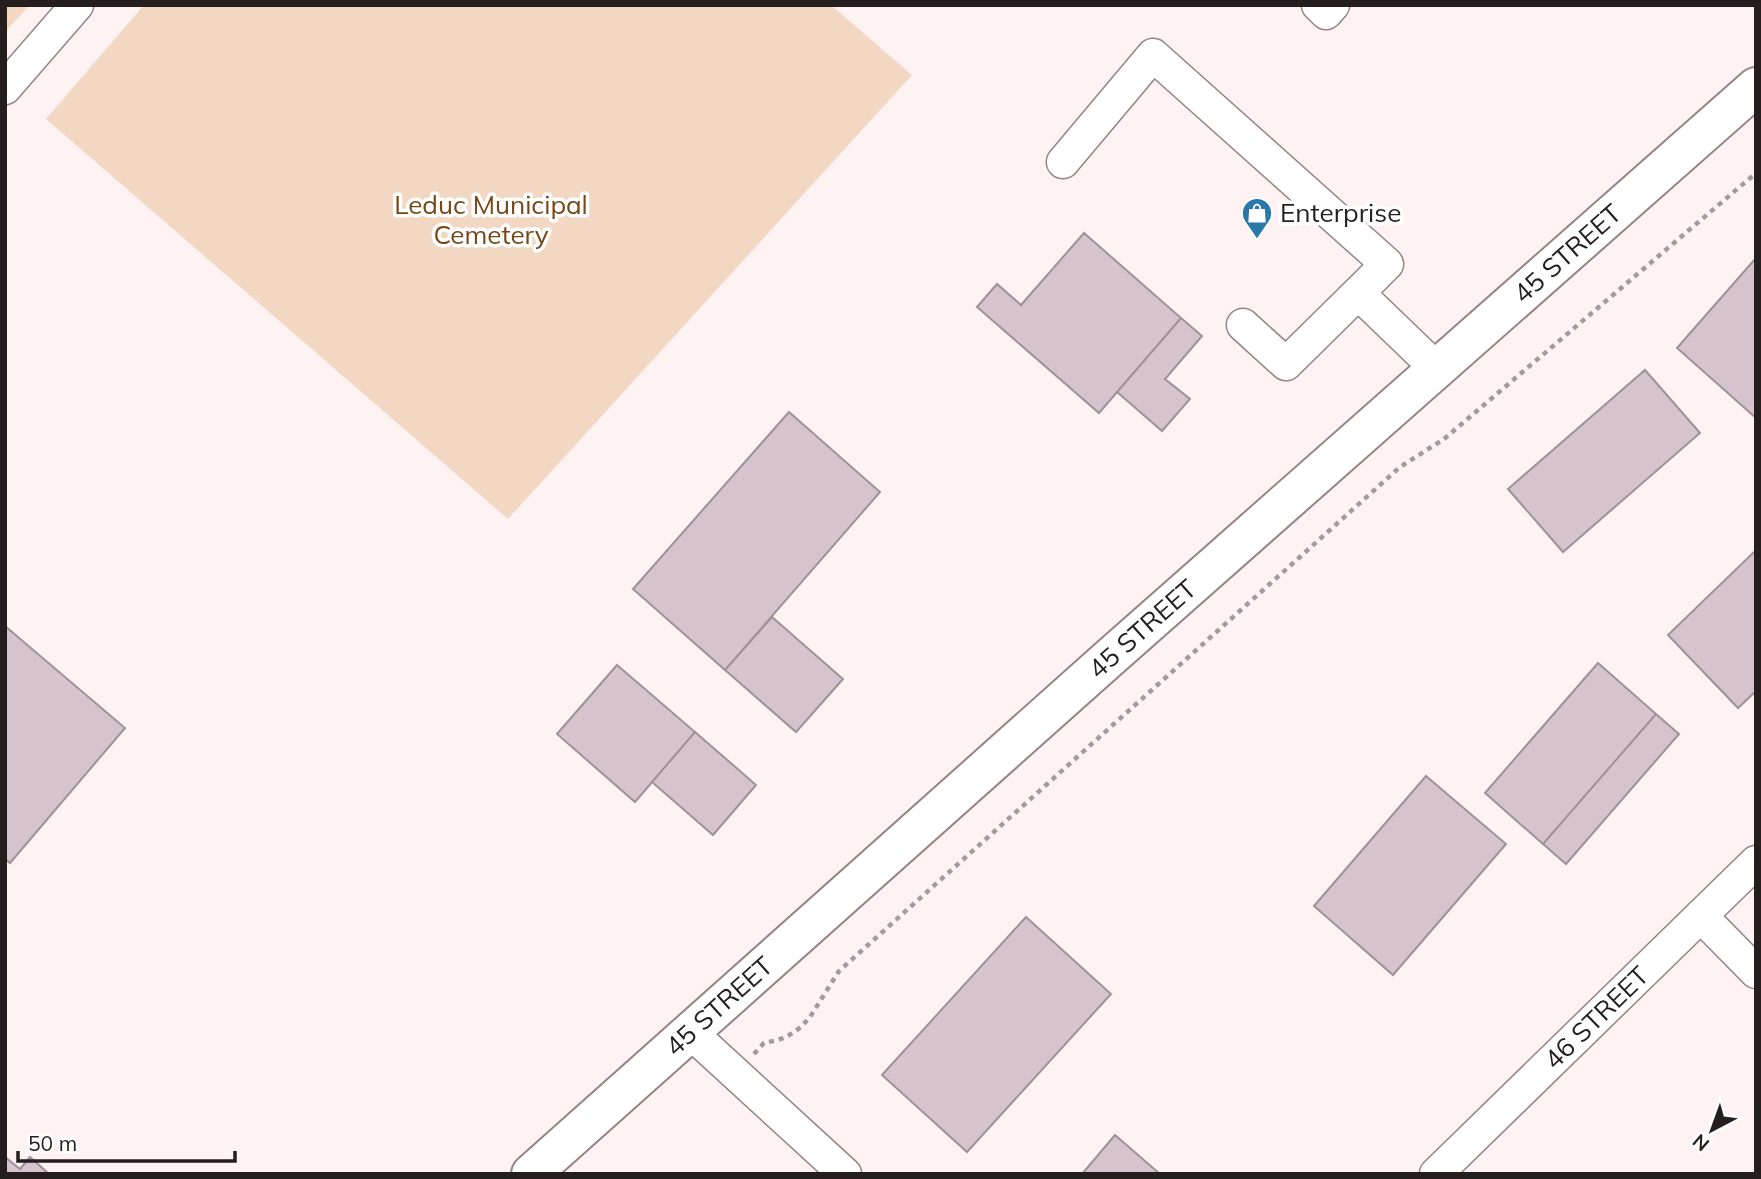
<svg xmlns="http://www.w3.org/2000/svg" width="1761" height="1179" font-family="Mulish,sans-serif">
<style>
.green{fill:#f2d8c2}
.building{fill:#d5c4cd;stroke:#a09199;stroke-width:2}
.lines{fill:none;stroke-linecap:round;stroke-linejoin:round}
.minor-casing{stroke:#958385;stroke-width:35}
.major-casing{stroke:#958385;stroke-width:42}
.path{stroke:#a49a9b;stroke-width:4.5;stroke-dasharray:5 5;stroke-linecap:butt}
.minor{stroke:#fff;stroke-width:32}
.major{stroke:#fff;stroke-width:38}
.labels{text-anchor:middle;stroke-width:7;stroke-linejoin:round;paint-order:stroke}
.park-label{font-size:26px;fill:#774615;stroke:#fff}
.poi-label{font-size:26px;fill:#251e1f;stroke:#fff;text-anchor:start}
.street-label{font-size:26px;fill:#251e1f;stroke:#fff}
</style>
<rect width="100%" height="100%" fill="#fef2f3"/>
<path class="green" d="M5,5H30L5,32Z
M144,5H831L912,75L508,519L46,119Z"/>
<path class="building" d="M1084,233L1181,318L1099,413L977,307L997,284L1021,305Z
M1756,258V418L1677,348Z
M1181,318L1202,336L1165,379L1190,399L1162,431L1117,392Z
M1645,370L1700,433L1563,552L1508,489Z
M789,412L880,492L725,670L633,589Z
M1756,550V691L1738,708L1668,635Z
M772,617L843,679L796,732L725,670Z
M5,626L125,728L10,863L5,859Z
M1598,663L1656,714L1543,844L1485,793Z
M617,665L695,732L635,802L557,734Z
M1656,714L1679,734L1566,864L1543,844Z
M695,732L756,785L713,835L652,782Z
M1426,776L1506,844L1393,975L1314,906Z
M1026,917L1111,994L967,1152L882,1075Z
M1115,1135L1160,1174H1082Z
M5,1157L20,1169L30,1157L49,1174H5Z"/>
<g class="lines">
<g class="minor-casing">
<g id="minor">
<path d="M1318,5L1326,13L1333,5"/>
<path d="M5,88L77,5"/>
<path d="M1063,162L1153,55L1387,264L1358,293L1437,369"/>
<path d="M1243,325L1286,364L1358,293"/>
<path d="M1701,916L1756,972"/>
<path d="M690,1032L845,1174"/>
<path id="s1" d="M1436,1174L1756,862"/>
</g>
</g>
<g class="major-casing">
<g id="major">
<path id="s2" d="M531,1174L1106,661L1756,87"/>
</g>
</g>
<path class="path" d="M754,1054L764,1043L778,1040L788,1036L801,1027L810,1017L839,971L1400,467L1444,439L1756,173"/>
<use href="#minor" class="minor"/>
<use href="#major" class="major"/>
</g>
<defs>
<g id="shop-pin" transform="scale(1.575)"><path d="M0 17L-7.5 6A9.5 9.5 0 1 1 7.5 6Z" fill="#2a78aa" stroke="#fff"/><path d="M-5-2.5h2.3a2.7 3.5 0 0 1 5.4 0H5L5.5 6h-11ZM-1.5-2.5h3a1.5 2.3 0 0 0-3 0Z" fill="#fff"/></g>
</defs>
<g fill-rule="evenodd">
<use href="#shop-pin" x="1257" y="213"/>
</g>
<g class="labels">
<g class="park-label">
<text x="491" y="214">Leduc Municipal<tspan x="491" dy="30">Cemetery</tspan></text>
</g>
<g class="poi-label">
<text x="1280" y="222">Enterprise</text>
</g>
<g class="street-label">
<text dy="9" stroke="none"><textPath href="#s2" startOffset="1386">45 STREET</textPath></text>
<text dy="9" stroke="none"><textPath href="#s2" startOffset="819">45 STREET</textPath></text>
<text dy="9" stroke="none"><textPath href="#s2" startOffset="252">45 STREET</textPath></text>
<text dy="9" stroke="none"><textPath href="#s1" startOffset="224">46 STREET</textPath></text>
</g>
</g>
<rect width="1761" height="1179" fill="none" stroke="#251e1f" stroke-width="14"/>
<g transform="translate(1712 1130) rotate(221)" stroke="#ffffff" stroke-width="5" paint-order="stroke">
<path d="M0-5L12 26L0 18L-12 26Z" fill="#251e1f"/>
<text y="-10" font-size="19" font-weight="bold" text-anchor="middle" fill="#251e1f">N</text>
</g>
<path d="M18 1151v10h217v-10" fill="none" stroke="#251e1f" stroke-width="3.5"/>
<text x="28" y="1151" font-size="21" fill="#251e1f" stroke="#ffffff" stroke-width="5" paint-order="stroke">50 m</text>
</svg>
